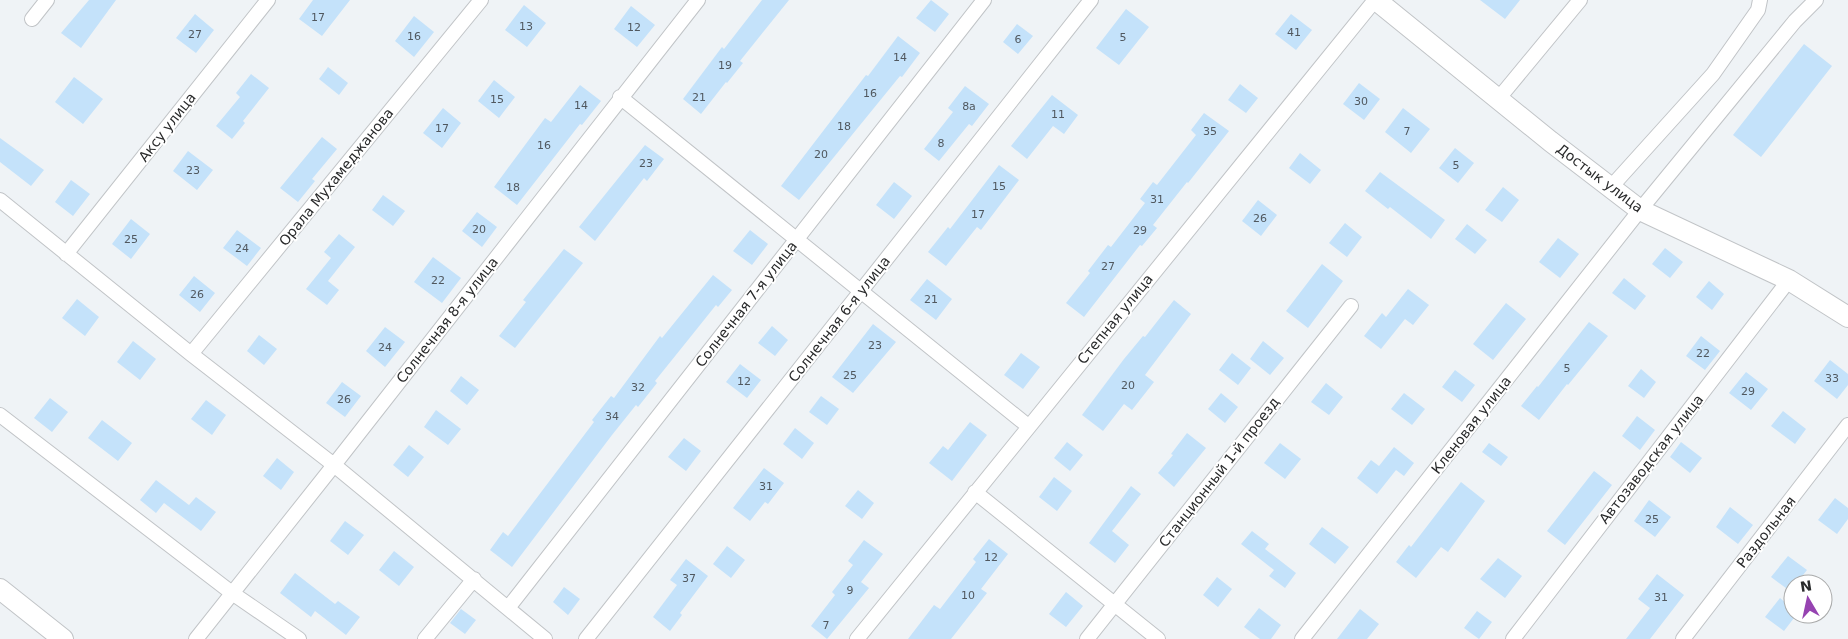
<svg xmlns="http://www.w3.org/2000/svg" width="1848" height="639" font-family="'DejaVu Sans',sans-serif">
<style>
.building{fill:#c4e2fa}
.lines{fill:none;stroke-linecap:round;stroke-linejoin:round}
.street-casing{stroke:#c1c4c7;stroke-width:16}
.secondary-casing{stroke:#c1c4c7;stroke-width:22}
.street{stroke:#fff;stroke-width:14}
.secondary{stroke:#fff;stroke-width:20}
.labels{text-anchor:middle;stroke-width:4;stroke-linejoin:round;paint-order:stroke}
.number-label{font-size:11px;fill:#50585f}
.street-label{font-size:14px;fill:#292a2b;stroke:#fff}
</style>
<rect width="100%" height="100%" fill="#eff3f6"/>
<path class="building" d="M89,0H116L81,48L61,33Z
M313,0H350L322,36L299,19Z
M762,0H789L740,61L743,63L727,83L726,82L701,114L683,99L722,47L724,49Z
M931,0L949,14L935,32L916,18Z
M1480,0H1520L1505,19Z
M524,5L546,23L527,47L505,30Z
M631,6L655,25L637,47L614,29Z
M1126,9L1149,27L1119,65L1096,48Z
M195,14L214,30L196,53L176,38Z
M1291,14L1312,30L1296,50L1275,34Z
M414,16L434,32L414,57L395,41Z
M1017,24L1033,36L1018,54L1003,42Z
M898,36L920,53L902,77L900,76L799,200L781,186L866,75L868,76Z
M1804,44L1832,66L1761,157L1733,135Z
M328,67L348,83L339,95L319,79Z
M251,74L269,88L243,121L245,123L232,139L216,126L240,97L236,93Z
M74,77L103,99L83,124L55,102Z
M494,80L515,97L499,118L478,101Z
M1359,83L1380,99L1364,120L1343,104Z
M1240,84L1258,98L1246,113L1228,100Z
M580,85L601,101L582,125L580,124L517,205L494,187L545,118L551,122Z
M965,86L989,104L972,126L969,124L939,161L924,149L953,112L948,108Z
M1052,95L1078,115L1064,134L1053,126L1027,159L1011,146Z
M443,108L461,123L442,148L423,133Z
M1403,108L1430,129L1411,153L1385,132Z
M1204,113L1229,131L1188,183L1187,182L1153,225L1157,228L1142,246L1140,245L1084,317L1066,303L1090,273L1088,271L1108,245L1111,247L1145,203L1140,199L1153,182L1157,185L1196,135L1191,130Z
M322,137L337,149L312,179L315,181L298,202L280,188Z
M0,138L44,170L31,186L0,162Z
M645,145L664,159L647,181L644,178L595,241L579,227Z
M1455,148L1474,163L1458,183L1439,168Z
M188,151L213,170L197,190L173,171Z
M1300,153L1321,170L1310,184L1289,168Z
M999,165L1019,180L981,230L977,227L946,266L928,252L948,227L950,229Z
M1380,172L1445,220L1431,239L1390,207L1388,209L1365,191Z
M71,180L90,194L73,216L55,202Z
M894,182L912,196L894,219L876,205Z
M1503,187L1519,200L1502,222L1485,210Z
M383,195L405,211L393,226L372,210Z
M1258,200L1277,215L1261,236L1242,221Z
M477,212L497,227L482,247L462,231Z
M131,219L150,234L131,259L112,244Z
M1345,223L1362,237L1347,257L1329,243Z
M1467,224L1487,240L1475,254L1455,239Z
M237,230L261,248L247,266L223,248Z
M750,230L768,244L752,265L733,251Z
M339,234L355,247L328,281L339,290L327,305L306,289L331,258L324,252Z
M1558,238L1579,254L1560,278L1539,262Z
M1665,248L1683,262L1670,278L1652,264Z
M564,249L583,263L515,348L499,336L526,302L523,300Z
M433,257L461,278L442,303L414,282Z
M1322,264L1343,281L1308,328L1286,311Z
M713,275L732,290L718,307L716,305L688,340L655,381L657,383L638,407L636,405L612,435L512,567L490,550L503,532L508,536L594,422L592,420L611,396L614,398L660,336L662,338Z
M194,276L215,293L200,312L179,295Z
M1624,278L1646,296L1635,310L1612,293Z
M927,279L952,299L936,320L910,300Z
M1709,281L1724,294L1712,310L1696,297Z
M1408,289L1429,305L1413,325L1405,319L1381,349L1364,336L1382,313L1386,317Z
M77,299L99,317L85,336L62,318Z
M1174,300L1191,314L1145,375L1154,382L1132,410L1124,404L1103,431L1082,415L1124,359L1143,336L1145,337Z
M1506,303L1526,319L1493,360L1473,344Z
M1589,322L1608,336L1568,385L1567,384L1539,420L1521,406L1537,386L1538,387Z
M873,324L896,342L853,393L832,377Z
M772,326L788,340L775,356L758,343Z
M385,327L405,342L385,367L366,351Z
M259,335L277,349L264,365L247,351Z
M1701,336L1720,351L1705,370L1686,356Z
M133,341L156,359L140,380L117,362Z
M1263,341L1284,358L1270,375L1250,359Z
M1021,353L1040,367L1023,389L1004,375Z
M1232,353L1251,368L1238,385L1219,370Z
M1830,360L1848,374V385L1837,399L1814,381Z
M740,364L761,380L747,398L726,382Z
M1641,369L1656,382L1644,398L1628,386Z
M1455,370L1475,385L1462,402L1442,387Z
M1746,372L1768,389L1751,410L1729,393Z
M461,376L479,390L467,405L450,391Z
M342,382L361,396L345,417L326,403Z
M1326,383L1343,397L1329,415L1311,402Z
M1221,393L1238,407L1225,423L1208,409Z
M1404,393L1425,409L1412,425L1391,409Z
M821,396L839,409L827,425L809,412Z
M50,398L68,412L52,432L34,418Z
M206,400L226,415L212,435L191,419Z
M436,410L461,429L448,445L424,427Z
M1783,411L1806,429L1795,444L1771,426Z
M1637,416L1655,430L1640,450L1622,436Z
M102,420L132,443L118,461L88,438Z
M970,422L987,435L952,481L929,463L943,446L948,450Z
M795,428L814,443L802,459L783,444Z
M1187,433L1206,448L1174,487L1158,473L1173,455L1171,454Z
M684,438L701,451L686,471L668,457Z
M1067,442L1083,455L1070,471L1054,458Z
M1681,442L1702,458L1690,473L1670,457Z
M1280,443L1301,459L1285,479L1264,463Z
M1489,443L1508,457L1501,466L1482,452Z
M409,445L424,457L408,477L393,465Z
M1394,447L1414,463L1404,476L1396,470L1377,494L1357,478L1371,460L1379,466Z
M277,458L294,472L281,490L263,476Z
M764,468L784,483L768,504L765,502L750,521L733,508Z
M1594,471L1612,485L1565,545L1547,531Z
M1054,477L1072,491L1057,511L1039,497Z
M156,480L189,505L196,497L216,512L201,531L164,503L156,513L140,500Z
M1461,482L1485,501L1448,552L1441,547L1416,578L1396,562L1409,545L1411,547Z
M1131,486L1141,494L1112,531L1129,545L1115,563L1089,543Z
M858,490L874,503L862,519L845,506Z
M1835,498L1848,508V519L1837,534L1818,520Z
M1649,500L1671,517L1655,537L1634,521Z
M1730,507L1753,525L1738,544L1716,527Z
M345,521L364,535L348,555L330,541Z
M1322,527L1349,547L1335,564L1309,544Z
M1252,531L1269,544L1265,549L1296,573L1285,588L1269,576L1274,570L1241,544Z
M989,539L1008,554L981,589L987,593L951,639H908L934,605L940,609L976,562L973,559Z
M864,540L883,554L861,582L869,588L827,639L811,626L835,595L832,592L853,565L848,561Z
M727,546L745,560L731,578L713,564Z
M394,551L414,567L399,586L379,570Z
M1788,556L1807,570L1796,584H1793L1790,591L1771,577Z
M1498,558L1522,576L1505,598L1480,579Z
M686,559L708,576L680,613L682,615L670,631L653,617L677,585L670,580Z
M295,573L335,604L338,601L360,617L346,635L315,611L311,617L280,593Z
M1657,574L1684,595L1650,639H1626L1650,608L1638,599Z
M1217,577L1232,589L1218,607L1203,595Z
M564,587L580,599L568,615L553,602Z
M1066,592L1083,606L1066,627L1049,614Z
M1780,598L1793,609V614H1797L1784,631L1765,617Z
M1259,608L1281,625L1271,639H1260L1244,627Z
M461,609L476,620L465,634L450,623Z
M1360,609L1379,624L1367,639H1337Z
M1477,611L1492,622L1479,639L1464,628Z"/>
<g class="lines">
<g class="street-casing">
<path id="street" d="M32,19L47,0
M620,97L1028,426
M1499,98L1580,0
M1611,187L1713,74L1758,10L1760,0
M0,200L191,354L334,465L545,639
M66,254L268,0
M191,354L481,0
M0,415L232,593L299,639
M975,492L1158,639
M508,608L984,0
M196,639L334,465L698,0
M425,639L474,579
M586,639L1091,0
M857,639L1375,0
M1087,639L1351,306
M1302,639L1640,210L1795,21L1816,0
M1513,639L1789,280
M1683,639L1848,425"/>
</g>
<g class="secondary-casing">
<path id="secondary" d="M1376,0L1550,141L1640,210L1789,280L1848,317
M0,589L63,639"/>
</g>
<use href="#street" class="street"/>
<use href="#secondary" class="secondary"/>
</g>
<g class="labels">
<g class="number-label">
<text x="318" y="21">17</text>
<text x="526" y="30">13</text>
<text x="634" y="31">12</text>
<text x="1294" y="36">41</text>
<text x="195" y="38">27</text>
<text x="414" y="40">16</text>
<text x="1123" y="41">5</text>
<text x="1018" y="43">6</text>
<text x="900" y="61">14</text>
<text x="725" y="69">19</text>
<text x="870" y="97">16</text>
<text x="699" y="101">21</text>
<text x="497" y="103">15</text>
<text x="1361" y="105">30</text>
<text x="581" y="109">14</text>
<text x="969" y="110">8а</text>
<text x="1058" y="118">11</text>
<text x="844" y="130">18</text>
<text x="442" y="132">17</text>
<text x="1210" y="135">35</text>
<text x="1407" y="135">7</text>
<text x="941" y="147">8</text>
<text x="544" y="149">16</text>
<text x="821" y="158">20</text>
<text x="646" y="167">23</text>
<text x="1456" y="169">5</text>
<text x="193" y="174">23</text>
<text x="999" y="190">15</text>
<text x="513" y="191">18</text>
<text x="1157" y="203">31</text>
<text x="978" y="218">17</text>
<text x="1260" y="222">26</text>
<text x="479" y="233">20</text>
<text x="1140" y="234">29</text>
<text x="131" y="243">25</text>
<text x="242" y="252">24</text>
<text x="1108" y="270">27</text>
<text x="438" y="284">22</text>
<text x="197" y="298">26</text>
<text x="931" y="303">21</text>
<text x="875" y="349">23</text>
<text x="385" y="351">24</text>
<text x="1703" y="357">22</text>
<text x="1567" y="372">5</text>
<text x="850" y="379">25</text>
<text x="1832" y="382">33</text>
<text x="744" y="385">12</text>
<text x="1128" y="389">20</text>
<text x="638" y="391">32</text>
<text x="1748" y="395">29</text>
<text x="344" y="403">26</text>
<text x="612" y="420">34</text>
<text x="766" y="490">31</text>
<text x="1652" y="523">25</text>
<text x="991" y="561">12</text>
<text x="689" y="582">37</text>
<text x="850" y="594">9</text>
<text x="968" y="599">10</text>
<text x="1661" y="601">31</text>
<text x="826" y="629">7</text>
</g>
<g class="street-label">
<text transform="translate(167 127) rotate(-52)" y="5">Аксу улица</text>
<text transform="translate(336 177) rotate(-51)" y="5">Орала Мухамеджанова</text>
<text transform="translate(1600 178) rotate(37)" y="5">Достык улица</text>
<text transform="translate(746 304) rotate(-52)" y="5">Солнечная 7-я улица</text>
<text transform="translate(839 319) rotate(-52)" y="5">Солнечная 6-я улица</text>
<text transform="translate(1115 319) rotate(-51)" y="5">Степная улица</text>
<text transform="translate(447 320) rotate(-52)" y="5">Солнечная 8-я улица</text>
<text transform="translate(1471 425) rotate(-52)" y="5">Кленовая улица</text>
<text transform="translate(1651 459) rotate(-52)" y="5">Автозаводская улица</text>
<text transform="translate(1219 472) rotate(-52)" y="5">Станционный 1-й проезд</text>
<text transform="translate(1766 532) rotate(-52)" y="5">Раздольная</text>
</g>
</g>
<g transform="translate(1808 599) rotate(351)"><circle r="24" fill="#ffffff" stroke="#a9aaaa"/>
<path d="M0-4L9 19L0 12L-9 19Z" fill="#9643b1"/>
<text y="-8" font-size="14" font-weight="bold" text-anchor="middle" fill="#292a2b">N</text>
</g>
</svg>
